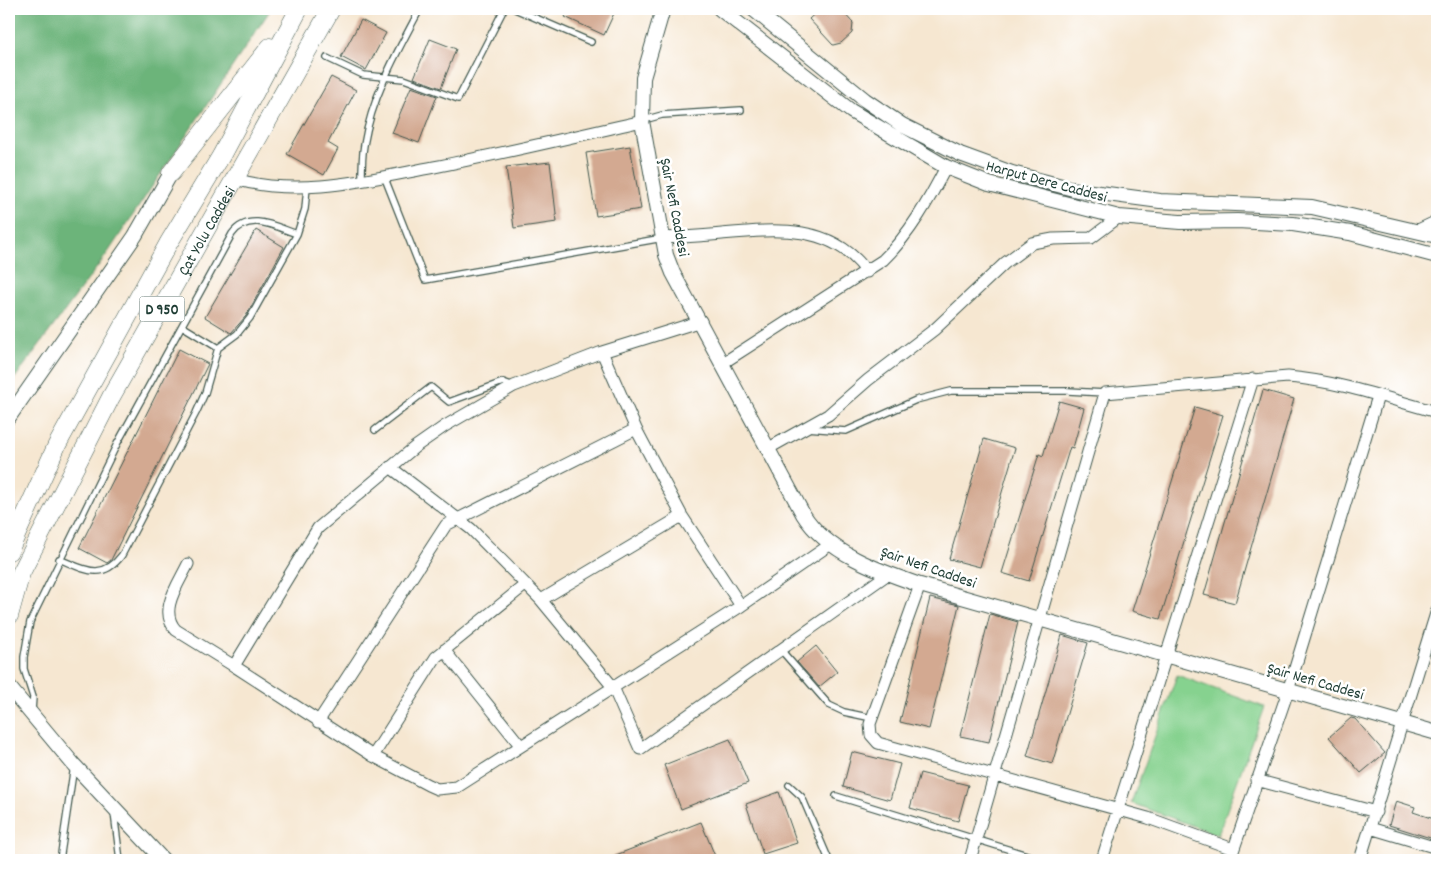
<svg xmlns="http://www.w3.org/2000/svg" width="1446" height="869" font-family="Dekko,sans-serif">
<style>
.green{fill:#86d28f;stroke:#528862}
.forest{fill:#6cb47a;stroke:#467857}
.building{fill:#d3a991}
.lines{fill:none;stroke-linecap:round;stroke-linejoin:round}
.service-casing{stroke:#3f564c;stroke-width:8}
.minor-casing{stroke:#3f564c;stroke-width:13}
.tertiary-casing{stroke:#3f564c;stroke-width:16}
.trunk-casing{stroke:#3f564c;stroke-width:19}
.service{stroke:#fff;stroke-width:5.5}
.minor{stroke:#fff;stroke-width:11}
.tertiary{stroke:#fff;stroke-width:14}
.trunk{stroke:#fff;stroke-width:18}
.labels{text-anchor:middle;stroke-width:5;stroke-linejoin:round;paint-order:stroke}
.shield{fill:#fff;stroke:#627771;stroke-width:1}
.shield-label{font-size:15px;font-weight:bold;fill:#1f3d34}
.street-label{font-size:16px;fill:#1f3d34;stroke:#fff}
</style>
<rect width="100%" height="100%" fill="#fff"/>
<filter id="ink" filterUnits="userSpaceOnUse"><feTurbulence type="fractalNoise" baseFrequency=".02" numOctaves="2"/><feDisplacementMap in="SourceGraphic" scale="10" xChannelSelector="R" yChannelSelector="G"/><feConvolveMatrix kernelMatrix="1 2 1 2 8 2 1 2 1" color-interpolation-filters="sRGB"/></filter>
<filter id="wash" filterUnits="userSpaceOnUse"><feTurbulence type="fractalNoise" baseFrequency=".0096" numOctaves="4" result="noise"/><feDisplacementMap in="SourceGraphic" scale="20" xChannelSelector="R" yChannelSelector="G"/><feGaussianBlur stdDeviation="1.12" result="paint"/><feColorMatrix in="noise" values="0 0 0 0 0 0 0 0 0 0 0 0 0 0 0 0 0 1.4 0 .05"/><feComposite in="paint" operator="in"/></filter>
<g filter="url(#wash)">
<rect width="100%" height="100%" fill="#f6e7d1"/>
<path class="green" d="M1177,675L1264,707L1218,835L1131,803Z"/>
<path class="forest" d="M9,9H271L107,254L9,386Z"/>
<g id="blocks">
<path class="building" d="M569,9H616L604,35L565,17Z
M820,9H840L853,23L852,33L841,43L833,45L809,19Z
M361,20L386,33L366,70L341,57Z
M430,39L456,49L441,88L414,78Z
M331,77L356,90L328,143L338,149L324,175L287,154Z
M411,87L437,96L419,143L392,133Z
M630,146L641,209L596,216L586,153Z
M550,162L557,222L514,228L506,167Z
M256,230L284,247L246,316L231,333L205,317Z
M179,349L208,364L111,560L107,563L79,548Z
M1263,390L1294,399L1235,603L1204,595Z
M1059,401L1084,408L1073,448L1070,447L1029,581L1002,573L1039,454L1043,456Z
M1195,407L1223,415L1160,619L1132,611Z
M984,439L1015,448L980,567L949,559Z
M930,598L959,605L929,729L900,722Z
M990,614L1018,622L989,742L960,736Z
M1062,635L1088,643L1052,764L1027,756Z
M816,646L837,672L819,687L797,662Z
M1351,718L1355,719L1385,753L1361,773L1329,737Z
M730,739L748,783L681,809L664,765Z
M852,752L900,764L890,800L843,787Z
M920,773L968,785L958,821L910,808Z
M779,792L797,843L763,854L746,804Z
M1396,801L1415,807L1413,812L1437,820V840L1389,825Z
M701,822L715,856L705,860H603Z"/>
</g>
</g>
<g filter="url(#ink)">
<use href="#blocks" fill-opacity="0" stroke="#3f564c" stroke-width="1"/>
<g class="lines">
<g class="service-casing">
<path id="service" d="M515,9L591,42
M327,58L363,75L404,79L458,99L504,9
M644,120L662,115L741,110
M384,176L425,280L663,238
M362,180C362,168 362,156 364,145C372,96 397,52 420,9
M182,326L218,348
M807,428L846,431L916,400L951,391H1068L1105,393
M375,430L431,387L449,402L503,382L514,386
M59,559C84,569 102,582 122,555L196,413L205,393L218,348L237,334L250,318L297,234L305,209L307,187
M780,649L829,705L844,712L872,718
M32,711L33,697L24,669V657L30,622L117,444L232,234C249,211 276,227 297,234
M789,785L802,797L829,860
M836,796L1043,860
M114,813L120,860
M60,860L74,766"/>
</g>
<g class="minor-casing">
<path id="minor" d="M235,179C299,198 370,179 434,167C504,153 572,137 642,121
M1418,230L1437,221
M664,238C683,237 702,236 722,234C775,229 832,223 867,272
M701,321L602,352L514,386L445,426L415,447L318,528L234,666L373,756L428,785L437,789L457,787L741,606L831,544
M723,363L883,260C910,234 929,200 946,167
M769,448L828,415L868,380L935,329L1005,263L1032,243L1053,239L1091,238L1119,217
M390,467L471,529L541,600L613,687L640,749L888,574
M682,516L741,606
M188,564C178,585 158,611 176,630L234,666
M920,585L870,724L871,735L878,743L1148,818L1233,849
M541,600L682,516L636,429L602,352
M444,650L520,745
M318,722L446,525L636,429
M373,756L436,657L525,585
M1256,780L1376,812
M1370,828L1437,848
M970,860L1105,393L1288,377C1338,381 1389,399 1437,412
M1102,860L1253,379
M1230,860L1288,691L1378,396
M1360,860L1437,610"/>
</g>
<g class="tertiary-casing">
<path id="tertiary" d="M663,9L643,78L642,121L666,255L673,273L803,514C827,553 879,571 920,585L1437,733
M720,9L851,111L946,167L989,184L1119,217L1180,222L1237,221L1293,224L1350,233L1437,256
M753,9L865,100L902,125L960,154L1012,173L1077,190L1160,201L1312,207L1437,236
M9,417L135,236L171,173
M9,687L74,765L163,860"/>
</g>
<g class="trunk-casing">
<g id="trunk">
<path d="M171,173L270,47"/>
<path d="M9,551L57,445L168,244L221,156L299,9"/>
<path id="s1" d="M9,616L21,573L111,397L331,9"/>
</g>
</g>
<use href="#service" class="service"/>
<use href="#minor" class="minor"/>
<use href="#tertiary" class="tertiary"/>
<use href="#trunk" class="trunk"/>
</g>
</g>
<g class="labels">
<rect class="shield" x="139.5" y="296.5" width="45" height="25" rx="4"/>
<g class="shield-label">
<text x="162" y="314">D 950</text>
</g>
<g class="street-label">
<text transform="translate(1047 180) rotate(15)" y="6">Harput Dere Caddesi</text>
<text transform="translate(676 207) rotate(79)" y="6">Şair Nefi Caddesi</text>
<text dy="6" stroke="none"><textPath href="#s1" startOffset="434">Çat Yolu Caddesi</textPath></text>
<text transform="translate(929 566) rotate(19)" y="6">Şair Nefi Caddesi</text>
<text transform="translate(1316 680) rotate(16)" y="6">Şair Nefi Caddesi</text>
</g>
</g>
<rect width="1446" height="869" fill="none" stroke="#fff" stroke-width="30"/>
</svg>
